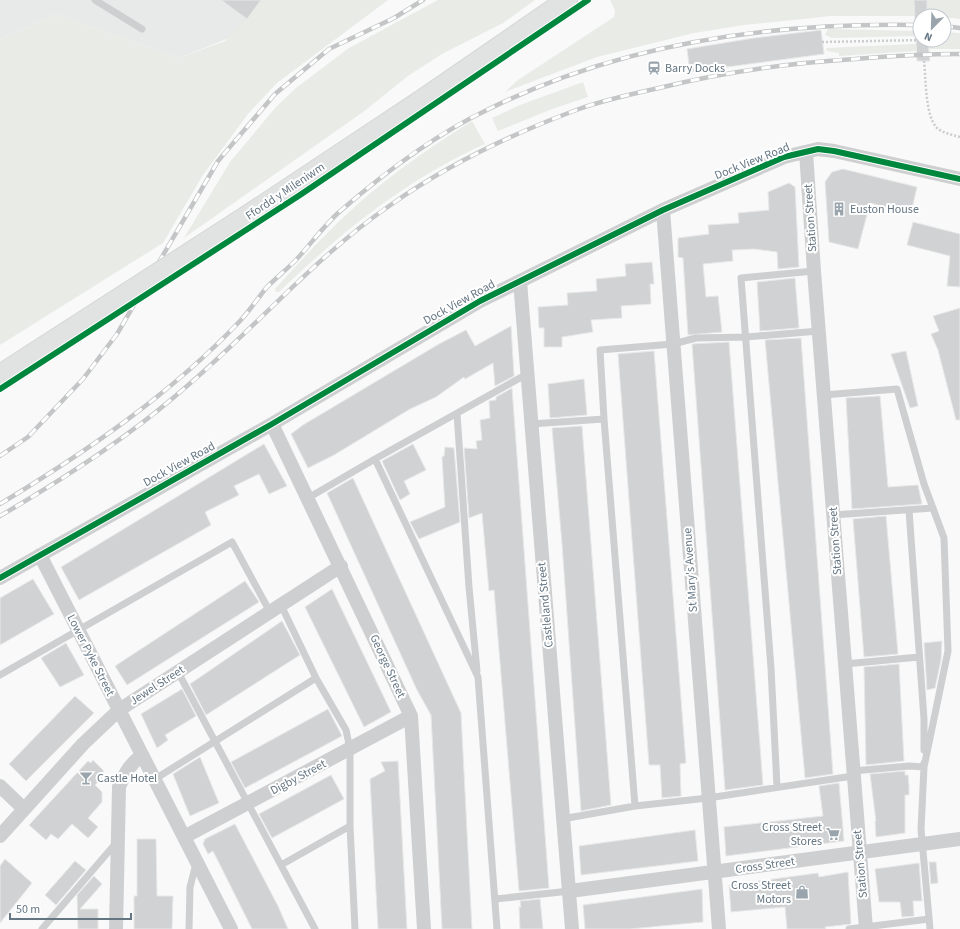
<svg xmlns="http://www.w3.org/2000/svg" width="960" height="929" font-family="'Source Sans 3',sans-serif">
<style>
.built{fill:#e8e9e9}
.green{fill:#e8ebe6}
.building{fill:#d0d2d3;stroke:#e8e8e8}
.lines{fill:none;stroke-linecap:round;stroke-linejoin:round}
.secondary-casing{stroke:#d5d6d7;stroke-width:22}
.path{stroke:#cbcccd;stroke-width:2.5;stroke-dasharray:2 2;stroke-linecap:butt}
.lane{stroke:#cecfd0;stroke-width:7}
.street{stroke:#cecfd0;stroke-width:14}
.secondary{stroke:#e1e2e2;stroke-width:20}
.rail-casing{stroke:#c3c5c6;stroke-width:4.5}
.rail{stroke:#fff;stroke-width:3;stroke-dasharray:9;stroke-linecap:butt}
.secondary-bridge-casing{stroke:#d5d6d7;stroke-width:22;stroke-linecap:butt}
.secondary-bridge{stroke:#e1e2e2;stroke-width:20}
.cycleway-casing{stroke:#fff;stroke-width:8}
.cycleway{stroke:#00873e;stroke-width:6}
.labels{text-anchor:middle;stroke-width:4;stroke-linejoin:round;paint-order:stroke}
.poi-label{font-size:12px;fill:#657683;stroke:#fff;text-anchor:start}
.street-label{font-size:12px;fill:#657683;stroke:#fff}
</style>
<rect width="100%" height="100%" fill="#f9f9f9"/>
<path class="built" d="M0,0H324L179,58L56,14L0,40Z"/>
<path class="green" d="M261,0H388L277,83L248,114L203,175L163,243L0,345V40L56,14L179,58L225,41L247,19Z
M438,0H535L503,23L442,54L408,76L363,112L184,238L230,162L276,107L296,88L349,48Z
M610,0H960V19L944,17V16H831L744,25L694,33L597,57L505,92L518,80L614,17L615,10Z
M828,29L916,31L917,36L832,38L825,35Z
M944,32L960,33V49H929L928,40H944Z
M916,44L918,48L916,51L839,56V53L827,51L826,48Z
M583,82L588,97L552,109L498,131L492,118L520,105Z
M472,121L485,144C407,179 340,233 279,292H276L275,289C304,257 334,224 367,196C400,168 435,144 472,121Z"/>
<path class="building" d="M221,0H261L247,19Z
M914,0H927V16H920V40H928L930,61H917Z
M821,30L824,54L690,72L687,49L754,38Z
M843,169L917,187L911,213L870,203L858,249L829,242L825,182L832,172Z
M789,183L795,187L799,267L778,269L777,252L754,249L732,250L733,261L703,264L706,297L718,296L722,332L688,335L683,258L678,257V238L709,234L708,225L739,223L738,213L769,210L768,192Z
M913,222L960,234V287L947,286L950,256L907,245Z
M652,262L654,284H650L651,304L621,306L622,318L591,320L593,332L562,337V347H544V328H539L538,307L568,305L567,293L597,291L596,279L626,276L625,264Z
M795,278L799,328L760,331L757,282Z
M960,308V420H956L938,350L931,334L939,331L933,316Z
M511,326L514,376L495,386L493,363L465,379L464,377L436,397L410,409L334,455L308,468L291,434L303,425L439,344L466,330L475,346Z
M801,338L833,774L805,778L765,340Z
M729,342L763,785L725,790L692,344Z
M654,351L686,763L680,764L681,796L662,798L660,765H649L618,354Z
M906,351L918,406L910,408L891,354Z
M584,379L587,415L550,418L548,384Z
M512,388L549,888L519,891L494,590L489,591L482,513L469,518L464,448L477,449L476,441L482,440L480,420L490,418L489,401L496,400V397Z
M880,396L888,487L918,485L922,504L852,509L846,398Z
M582,426L611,805L581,811L562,544L552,428Z
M264,444L287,486L269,494L259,474L234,486L239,495L205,512L211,525L79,600L61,567Z
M413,444L426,470L404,481L410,494L400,500L382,461Z
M445,447L454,448L460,522L419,539L410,522L445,507L442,457L444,456Z
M353,478L461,713L472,929H442L431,715L417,690L327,493Z
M886,516L898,654L864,657L853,519Z
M33,579L54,614L0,645V598Z
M245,581L259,602L127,685L115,666Z
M332,589L391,712L364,727L305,607Z
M282,621L300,655L206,715L190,684Z
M942,641L941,660L935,688L927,690L924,643Z
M66,643L84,675L60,687L41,658Z
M899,664L904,761L866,765L864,667Z
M182,689L196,716L165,735L168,740L157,748L141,714Z
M75,696L94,713L26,781L9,764Z
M328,709L342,736L245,788L231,762Z
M200,757L219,803L190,816L173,774Z
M93,760L104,771L101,773L103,776L95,785L102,792V802L88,818L98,827L88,838L72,824L58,839L51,834L46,840L29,825L88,761L91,763Z
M398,761L407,929H378L370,779L385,771L381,762Z
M905,771V775H908L909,786V795H905V833L876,837L875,821H876L870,774Z
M331,775L344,799L272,838L259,814Z
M839,783L844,841L726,856L724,827L823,816L819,786Z
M235,824L278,906L288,929H252L213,851L208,854L203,844L205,839Z
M695,830L698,861L581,875L579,846Z
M137,839H156L157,896H173L172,929H134V896H137Z
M5,859L32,883L0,923V866Z
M75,861L86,870L56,905L45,895Z
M929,862H936L938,883L931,884Z
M919,863L922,901H913L914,916L902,917L900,902H879L875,869Z
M848,872L851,924L825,927L826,929H787L785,907L731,912L729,885L818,873L819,877Z
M94,876L102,884L80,909H98V929H78L77,895Z
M702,889L703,922L630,929H585L583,905Z
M540,899L543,929H520L519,907H521L520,901Z"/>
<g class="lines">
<g class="secondary-casing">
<path id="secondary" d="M247,216L422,100L567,0
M0,375L31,355"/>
</g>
<path class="path" d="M923,40V48
M822,42L923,40
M924,61C926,78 925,116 937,128C943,133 952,135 960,137"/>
<path class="lane" d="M95,0L142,29
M824,395L897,389L924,484L944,538L948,651L924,767L921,829L930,929
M457,414L469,587L477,671
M531,424L604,419L600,350L673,344L696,338L746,337L819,331
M375,459L527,374
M308,498L375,459L478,677L497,929
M909,510L924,719V750
M833,515L933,508
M281,605L316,678L346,730L350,749V826L355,929
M845,664L919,657
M178,672L315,929
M0,675L232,542L270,612
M853,771L909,766L924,767V763
M155,779L316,678
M777,787L771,668L741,278L814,271
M635,806L708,798L853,776
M562,819L635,806L604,419
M281,865L350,826
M495,899L570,891
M42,929L116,843
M189,929L190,887L196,864
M849,929L929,919"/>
<path class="street" d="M806,152L814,271L866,929
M663,210L719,929
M520,281L572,929
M272,424L411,716L424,929
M40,555L231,929
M0,578L272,424L480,301L663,210L784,157L818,149L834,151L960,179
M0,786L24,809
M0,836L83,744L119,710L341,566
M184,837L411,716
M570,891L960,839
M116,929L119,787C125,773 130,764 142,755"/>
<use href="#secondary" class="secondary"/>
<g class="rail-casing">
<path id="rail" d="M944,26L960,28
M0,456L28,437L83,379L117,334L218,161L275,94L329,49L394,18L423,0
M0,504C86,452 171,394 240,321C250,310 258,298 267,287C276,278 286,270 295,261C310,245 322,228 338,213C384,173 434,135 489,109C622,43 773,22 920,25
M0,516C60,481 120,443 173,398C249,336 311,259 392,204C449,164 514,133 579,109C604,100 632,94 659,88C724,72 789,63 855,59C890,56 925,54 960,54"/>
</g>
<use href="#rail" class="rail"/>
<g class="secondary-bridge-casing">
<path id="secondary-bridge" d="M31,355L247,216"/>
</g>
<use href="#secondary-bridge" class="secondary-bridge"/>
<g class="cycleway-casing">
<path id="cycleway" d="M0,389L300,195L588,0
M0,578L272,424L480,301L663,210L784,157L818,149L834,151L960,179"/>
</g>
<use href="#cycleway" class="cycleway"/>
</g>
<defs>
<g id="station-bare" transform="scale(1.08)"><path d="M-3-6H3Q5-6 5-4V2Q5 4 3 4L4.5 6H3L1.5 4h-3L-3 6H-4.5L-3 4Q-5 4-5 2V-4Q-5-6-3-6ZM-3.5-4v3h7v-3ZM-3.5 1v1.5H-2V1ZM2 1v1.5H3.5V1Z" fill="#99a4ac" stroke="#fff" stroke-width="2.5" paint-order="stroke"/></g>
<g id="building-bare" transform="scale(1.08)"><path d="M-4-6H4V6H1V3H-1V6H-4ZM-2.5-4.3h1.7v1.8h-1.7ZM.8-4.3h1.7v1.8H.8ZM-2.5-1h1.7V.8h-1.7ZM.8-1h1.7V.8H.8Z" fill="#99a4ac" stroke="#fff" stroke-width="2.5" paint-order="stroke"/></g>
<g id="bar-bare" transform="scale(1.08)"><path d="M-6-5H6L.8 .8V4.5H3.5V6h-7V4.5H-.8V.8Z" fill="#99a4ac" stroke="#fff" stroke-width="2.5" paint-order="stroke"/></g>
<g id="supermarket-bare" transform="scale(1.08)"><path d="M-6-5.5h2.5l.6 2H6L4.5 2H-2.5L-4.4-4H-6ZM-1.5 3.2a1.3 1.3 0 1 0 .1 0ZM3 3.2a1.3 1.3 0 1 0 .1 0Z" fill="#99a4ac" stroke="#fff" stroke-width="2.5" paint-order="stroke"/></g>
<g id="shop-bare" transform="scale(1.08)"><path d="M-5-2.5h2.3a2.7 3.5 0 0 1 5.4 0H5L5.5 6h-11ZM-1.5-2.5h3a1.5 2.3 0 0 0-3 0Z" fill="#99a4ac" stroke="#fff" stroke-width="2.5" paint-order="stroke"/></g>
</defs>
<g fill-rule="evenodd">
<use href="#station-bare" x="654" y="68"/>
<use href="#building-bare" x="839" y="209"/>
<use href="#bar-bare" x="86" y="778"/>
<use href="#supermarket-bare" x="833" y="834"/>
<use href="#shop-bare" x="802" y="892"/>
</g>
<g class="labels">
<g class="poi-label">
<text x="665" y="72">Barry Docks</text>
<text x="850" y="213">Euston House</text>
<text x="97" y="782">Castle Hotel</text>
<text x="822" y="831" text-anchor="end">Cross Street<tspan x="822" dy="14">Stores</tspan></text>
<text x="791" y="889" text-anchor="end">Cross Street<tspan x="791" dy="14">Motors</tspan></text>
</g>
<g class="street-label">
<text transform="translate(752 161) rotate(-22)" y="4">Dock View Road</text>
<text transform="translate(285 191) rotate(-34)" y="4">Ffordd y Mileniwm</text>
<text transform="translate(810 218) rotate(-94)" y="4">Station Street</text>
<text transform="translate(459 302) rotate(-29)" y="4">Dock View Road</text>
<text transform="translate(179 464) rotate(-29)" y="4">Dock View Road</text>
<text transform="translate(835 541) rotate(-94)" y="4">Station Street</text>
<text transform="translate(690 570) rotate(-94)" y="4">St Mary's Avenue</text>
<text transform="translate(545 605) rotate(-95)" y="4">Castleland Street</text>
<text transform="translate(91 655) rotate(63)" y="4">Lower Pyke Street</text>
<text transform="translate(388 666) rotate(65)" y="4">George Street</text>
<text transform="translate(157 685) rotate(-33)" y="4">Jewel Street</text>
<text transform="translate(298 777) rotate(-28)" y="4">Digby Street</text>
<text transform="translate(860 864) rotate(-95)" y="4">Station Street</text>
<text transform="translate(765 865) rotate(-8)" y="4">Cross Street</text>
</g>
</g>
<g transform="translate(932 28) rotate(203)"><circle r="19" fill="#ffffff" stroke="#c1c8cd"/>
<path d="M0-3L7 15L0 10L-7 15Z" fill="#99a4ac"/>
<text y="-6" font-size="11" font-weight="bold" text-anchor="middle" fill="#657683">N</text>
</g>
<path d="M10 913v6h121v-6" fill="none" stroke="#657683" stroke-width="2"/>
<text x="16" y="913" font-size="12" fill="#657683" stroke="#ffffff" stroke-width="3" paint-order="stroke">50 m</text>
</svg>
